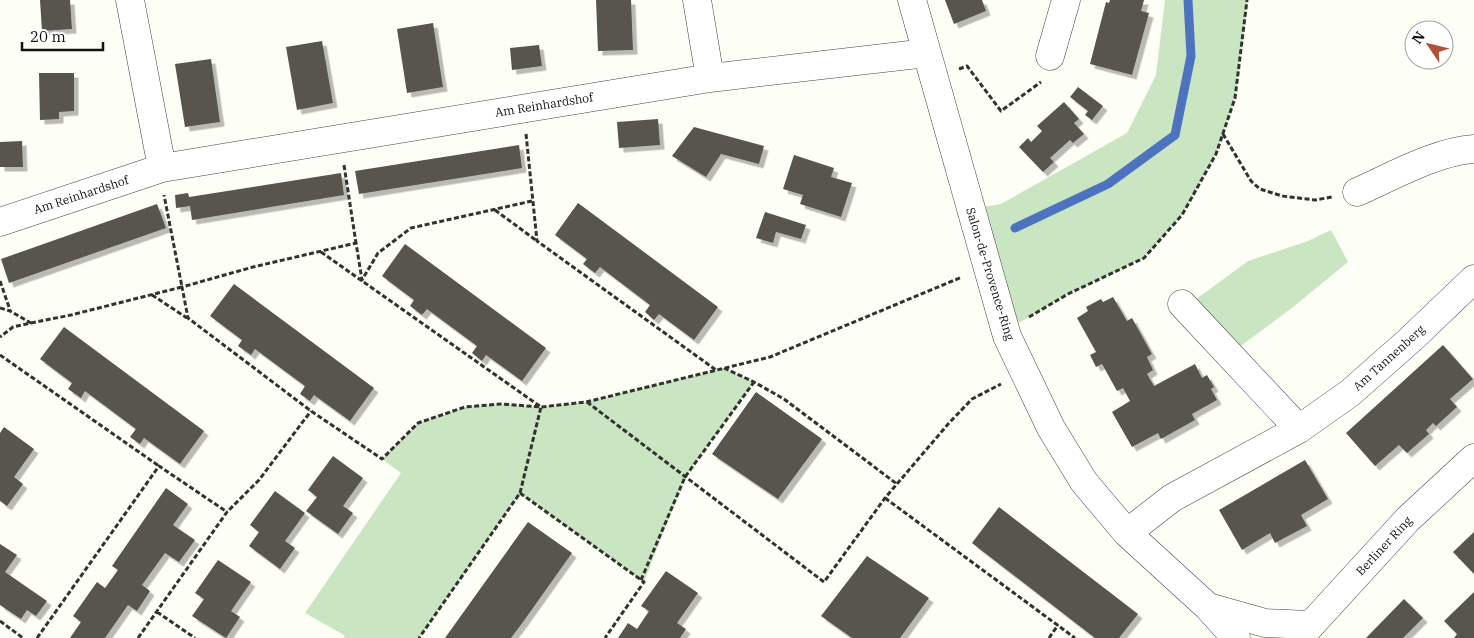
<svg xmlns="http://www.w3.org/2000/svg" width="1474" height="638" font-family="'IBM Plex Serif',serif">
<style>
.green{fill:#cae5c1}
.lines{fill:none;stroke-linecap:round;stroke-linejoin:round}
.stream{stroke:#4e73be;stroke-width:9}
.building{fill:#58544e;filter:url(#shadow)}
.minor-casing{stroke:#434343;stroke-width:29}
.path{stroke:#323232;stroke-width:3;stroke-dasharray:5 2.5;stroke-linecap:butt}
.minor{stroke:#fff;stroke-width:28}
.labels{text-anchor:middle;stroke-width:5;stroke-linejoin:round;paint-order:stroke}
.street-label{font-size:12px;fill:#101010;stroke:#fff}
</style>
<defs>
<filter id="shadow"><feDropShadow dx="4.5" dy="4.5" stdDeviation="0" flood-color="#0004"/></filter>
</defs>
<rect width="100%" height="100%" fill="#fdfef5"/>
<path class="green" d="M1165,0H1248L1235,98L1216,154L1182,215L1144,258L1068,294L1005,331L970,209L1001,204L1127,133L1156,75Z
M1331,230L1348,262L1293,307L1238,348L1195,300L1248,261L1308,241Z
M724,368L754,382L685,477L644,582L520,493L419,638H345L344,635L305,613L401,473L382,459L418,423L465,407L501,404L541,407L586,402Z"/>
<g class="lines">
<path class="stream" d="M1015,228L1108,184L1175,135L1191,56L1188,0"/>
</g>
<path class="building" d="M40,0H70L72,29L42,31Z
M596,0H631L633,50L598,51Z
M945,0H982L986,11L954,24Z
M1110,0H1144L1141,11L1149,13L1132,75L1090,64L1106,2L1109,3Z
M433,23L443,87L407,93L397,29Z
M322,41L333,103L297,110L286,47Z
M539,45L542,66L512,70L510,48Z
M211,59L220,122L185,127L175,64Z
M39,73H74V111L59,112V119L40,120Z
M1078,87L1103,106L1092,120L1085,115L1088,111L1070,97Z
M1064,102L1079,119L1074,123L1084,134L1073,143L1070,140L1050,158L1054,162L1043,172L1019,147L1028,138L1031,142L1042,131L1037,126Z
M658,119L660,145L619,148L617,122Z
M694,127L764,146L759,164L721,154L706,177L672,156Z
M22,141L23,167H0V142Z
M519,145L522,168L359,194L355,171Z
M794,155L834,168L831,177L852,183L841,217L800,204L803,195L783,189Z
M341,173L344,195L192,220L190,206L176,208L175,195L188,193L189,197Z
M578,203L718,307L694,340L659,314L654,320L645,312L650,305L600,267L595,273L583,264L587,259L555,235Z
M157,204L166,228L9,283L1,259Z
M765,212L806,225L801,239L776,232L773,243L756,238Z
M405,244L546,348L522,381L486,355L482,361L472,353L477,346L427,309L422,315L410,306L414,300L382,276Z
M234,284L374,388L350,421L314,395L310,401L300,394L305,386L255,349L251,355L238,346L242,340L210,316Z
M1113,297L1127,321L1132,318L1152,354L1147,357L1153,370L1147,374L1154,386L1195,364L1202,378L1207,375L1214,387L1211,389L1217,400L1192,414L1195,420L1161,439L1158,433L1132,447L1112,412L1130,401L1123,388L1117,391L1102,364L1096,367L1090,355L1096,352L1077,318L1088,311L1086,307L1101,299L1103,302Z
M64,327L204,431L180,464L144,438L140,444L130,437L136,429L85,391L81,398L68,389L72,383L40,359Z
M1443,345L1473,379L1450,399L1457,407L1436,426L1433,423L1426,430L1429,434L1407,453L1399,445L1375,466L1346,433Z
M756,392L822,439L778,499L712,454Z
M4,427L34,449L14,477L23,484L7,506L0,501V433Z
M333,456L363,478L343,506L353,513L338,534L306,511L317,497L308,490Z
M1305,460L1328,499L1301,515L1307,526L1275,543L1270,533L1242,550L1219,510Z
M166,488L188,504L173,525L195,540L179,562L165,553L142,585L150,591L137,611L128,605L105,638H70L81,622L73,616L97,582L105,588L118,570L112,566Z
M275,491L305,513L285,541L295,548L280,569L249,546L259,532L250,525Z
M999,507L1138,614L1119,638H1095L972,543Z
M528,522L572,553L523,622L511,638H445Z
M1474,532V574L1453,552Z
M0,544L17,555L5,572L47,601L36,616L27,610L21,619L0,605Z
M867,556L929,598L900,638H852L821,616Z
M218,560L251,582L231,611L240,617L226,638L192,616L204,599L195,593Z
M666,571L698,593L677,623L686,629L680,638H618L628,623L637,629L649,611L641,606Z
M1474,592V638H1454L1457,634L1444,621Z
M1404,599L1423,618L1403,638H1366Z"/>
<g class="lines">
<g class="minor-casing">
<path id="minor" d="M130,0L162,168L710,78L927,53
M697,0L710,78
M912,0L1007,336L1051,428L1084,482L1127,533L1208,607L1236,638
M1050,56L1066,0
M1357,192C1391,177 1437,151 1474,149
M0,222L162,168
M1182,304L1299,429
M1127,533L1172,498L1299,429L1350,393L1410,340L1474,279
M1208,607L1265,623L1310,625
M1299,638L1408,519L1474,458"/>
</g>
<path class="path" d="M959,69L967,66L1001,111L1041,82
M526,134L537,241L716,370
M1223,134L1251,181L1260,189L1282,196L1315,200L1332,197
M344,165L356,243
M532,201L411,228L378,253L362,280L356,243L253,267L182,287L188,318L311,411L382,459L418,423L465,407L501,404L541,407L586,402L770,357L962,277
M495,210L537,241
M321,252L541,407L520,493L419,638
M0,281L10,310
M152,295L187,318
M0,308L10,311L31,323L13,327L0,337
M1029,317L1068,294L1144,258L1182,215L1216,154L1235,98L1247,0
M31,323L71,315L182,287L164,195
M0,355L159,466
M724,368L754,382L784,399L897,484
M587,402L824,582L885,498L949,423L972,399L1001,384
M520,493L644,582L605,638
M885,498L1075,638
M641,580L685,477L754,382
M157,612L195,638
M0,621L23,638
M37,638L159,466L227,512
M138,638L227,512L259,480L311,411
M1049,638L1058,625"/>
<use href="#minor" class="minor"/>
</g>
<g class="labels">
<g class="street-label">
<text transform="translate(544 105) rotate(-9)" y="4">Am Reinhardshof</text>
<text transform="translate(81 195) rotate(-18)" y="4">Am Reinhardshof</text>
<text transform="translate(990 274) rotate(73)" y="4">Salon-de-Provence-Ring</text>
<text transform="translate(1389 358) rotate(-42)" y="4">Am Tannenberg</text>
<text transform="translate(1384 546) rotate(-47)" y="4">Berliner Ring</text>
</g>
</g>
<g transform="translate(1429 45) rotate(305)"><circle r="24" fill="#ffffff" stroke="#9f9f9f"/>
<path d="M0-4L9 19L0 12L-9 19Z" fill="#b15238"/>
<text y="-8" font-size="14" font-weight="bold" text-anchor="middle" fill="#101010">N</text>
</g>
<path d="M22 42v8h81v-8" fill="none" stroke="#101010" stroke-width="2.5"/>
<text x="30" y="42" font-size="15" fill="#101010" stroke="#ffffff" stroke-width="4" paint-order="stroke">20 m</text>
</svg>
